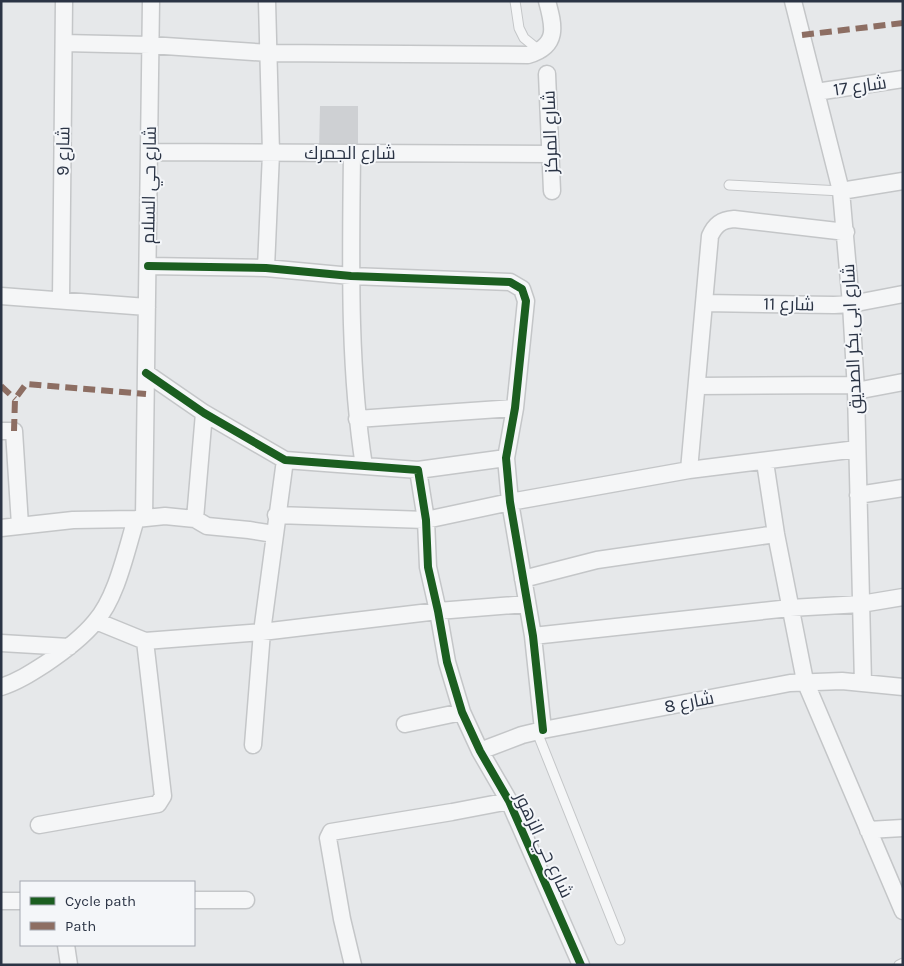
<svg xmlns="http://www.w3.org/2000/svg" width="904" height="966" font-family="Karla,Cairo,sans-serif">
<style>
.building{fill:#ced0d3}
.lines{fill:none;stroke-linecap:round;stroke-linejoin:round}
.service-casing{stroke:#c4c6c8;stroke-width:11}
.minor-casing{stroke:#c4c6c8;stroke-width:19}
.service{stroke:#f5f6f7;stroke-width:9}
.minor{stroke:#f5f6f7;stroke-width:16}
.quiet{stroke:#8d6e63;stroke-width:6;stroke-dasharray:12 6;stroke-linecap:butt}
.cycleway-casing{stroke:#f4f6f9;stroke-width:11}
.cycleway{stroke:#1b5e20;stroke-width:8}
.labels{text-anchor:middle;stroke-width:4;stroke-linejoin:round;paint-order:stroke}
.street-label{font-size:18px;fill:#2b3445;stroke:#f4f6f9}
</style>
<rect width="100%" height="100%" fill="#e6e8ea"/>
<path class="building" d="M320,106H358V151H319Z"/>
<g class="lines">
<g class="service-casing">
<path id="service" d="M515,1L519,28L524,38L540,51
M729,185L841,191
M537,732L620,940
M899,965L903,963"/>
</g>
<g class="minor-casing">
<path id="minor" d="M793,1L841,191L851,304L856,391L863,683
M64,43L150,45L269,53L528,55C559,46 554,26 547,1
M547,74L552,191
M816,92L903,79
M149,152L551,154
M352,153C351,257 348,363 364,466
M841,191L903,181
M148,266L266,268L351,276L510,282L522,289L526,301L515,408L506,458L510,502L533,636L543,730
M266,268L271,153L267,1
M1,296L147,307
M61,300L64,1
M704,303L834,305L851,304L903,294
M146,373L204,413L285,460L418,470L426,520L428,567L438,611L447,662L462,712L480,751L509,801L581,965
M697,386L855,385
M856,391L903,382
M357,419L515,408
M1,431H14L20,525
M765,462L776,534L805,681L903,911
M418,470L506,458
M689,470L710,236C715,225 721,220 734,219L846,232
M858,495L903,488
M276,515L426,520L510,502L689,470L857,449
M144,518L151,1
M195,519L204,413
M1,528L73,520L136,519L165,516L195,519L207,526L249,530L274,534
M523,579L597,560L776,534
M96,621L145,641L262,632L438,611L527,604
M533,636L790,608L861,604L903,597
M1,643L69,647
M1,687C17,682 31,673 45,664C63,652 81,639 95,622C117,597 126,551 136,519
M405,724L462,712
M253,745L262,632L285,460
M480,751L522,735L543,730L790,683L842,681L903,687
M39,825L158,804L163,796L145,641
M868,830L903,828
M194,900H246
M1,901H21
M66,945L69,965
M353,965L342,919L328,838L331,832L452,812L509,801"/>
</g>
<use href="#service" class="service"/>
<use href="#minor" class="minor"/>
<path class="quiet" d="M802,35L903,23
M1,386L15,399
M14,431L15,399L26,384L146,394"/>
<g class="cycleway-casing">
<path id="cycleway" d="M148,266L266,268L351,276L510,282L522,289L526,301L515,408L506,458L510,502L533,636L543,730
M146,373L204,413L285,460L418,470L426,520L428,567L438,611L447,662L462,712L480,751L509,801L581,965"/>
</g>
<use href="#cycleway" class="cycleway"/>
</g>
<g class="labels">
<g class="street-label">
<text transform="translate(860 86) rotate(-8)" y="6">شارع 17</text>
<text transform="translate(550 132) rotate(-92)" y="6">شارع المركز</text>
<text transform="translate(63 151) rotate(-89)" y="6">شارع 9</text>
<text x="350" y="159">شارع الجمرك</text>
<text transform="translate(149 185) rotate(-89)" y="6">شارع حي السلام</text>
<text transform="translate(789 304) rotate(1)" y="6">شارع 11</text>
<text transform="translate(852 339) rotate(-93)" y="6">شارع ابى بكر الصديق</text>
<text transform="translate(689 702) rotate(-11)" y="6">شارع 8</text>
<text transform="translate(544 845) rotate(65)" y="6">شارع حي الزهور</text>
</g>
</g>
<rect width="904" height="966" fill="none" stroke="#2b3445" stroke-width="5"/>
<rect x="20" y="881" width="175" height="65" fill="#f4f6f9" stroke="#a4a8b1"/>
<rect x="30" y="897" width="25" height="8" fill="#1b5e20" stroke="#a4a8b1"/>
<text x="65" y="906" font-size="15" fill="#2b3445">Cycle path</text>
<rect x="30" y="922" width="25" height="8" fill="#8d6e63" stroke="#a4a8b1"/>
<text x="65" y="931" font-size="15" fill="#2b3445">Path</text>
</svg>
